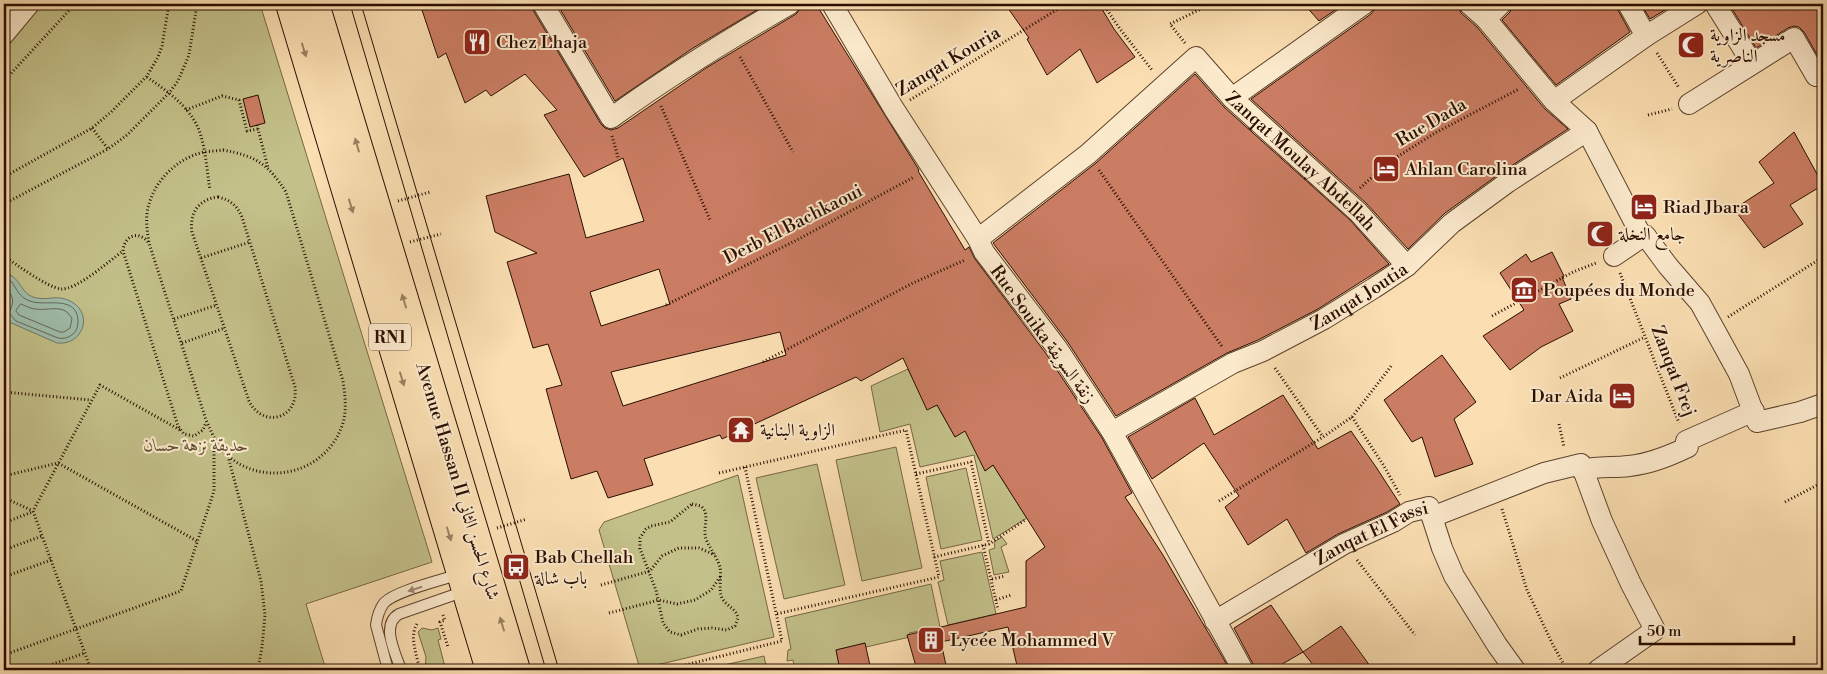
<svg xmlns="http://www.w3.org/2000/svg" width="1827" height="674" font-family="'Libre Bodoni',Amiri,serif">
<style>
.green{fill:#c3c089;stroke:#766744}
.water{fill:#9fbdab;stroke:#707767}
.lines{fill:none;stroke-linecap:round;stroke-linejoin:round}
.shore{stroke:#646656;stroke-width:1}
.building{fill:#cb7d63;stroke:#290e00;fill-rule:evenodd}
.lane-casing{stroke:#5e422c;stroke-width:12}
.street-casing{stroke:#5e422c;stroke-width:22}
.primary-casing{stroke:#290e00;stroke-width:30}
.path{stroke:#290e00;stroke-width:3;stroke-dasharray:1 2.5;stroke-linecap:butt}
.lane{stroke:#fceacd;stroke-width:10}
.street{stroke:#fceacd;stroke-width:20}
.primary{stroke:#fbdfb2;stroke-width:28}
.tram{stroke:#290e00;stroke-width:1}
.oneway{fill:#9c8162}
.oneway2{fill:#9d8771}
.labels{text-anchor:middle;stroke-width:4;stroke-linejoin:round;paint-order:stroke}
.shield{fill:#fceacd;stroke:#68503e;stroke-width:1}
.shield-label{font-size:16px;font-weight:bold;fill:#290e00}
.poi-label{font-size:18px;fill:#290e00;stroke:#fceacd;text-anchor:start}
.street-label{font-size:18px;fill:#290e00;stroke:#fceacd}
.park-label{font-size:18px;font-style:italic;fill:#5f4c30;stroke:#fceacd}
</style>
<rect width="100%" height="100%" fill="#fbdfb2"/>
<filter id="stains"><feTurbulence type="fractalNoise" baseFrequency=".004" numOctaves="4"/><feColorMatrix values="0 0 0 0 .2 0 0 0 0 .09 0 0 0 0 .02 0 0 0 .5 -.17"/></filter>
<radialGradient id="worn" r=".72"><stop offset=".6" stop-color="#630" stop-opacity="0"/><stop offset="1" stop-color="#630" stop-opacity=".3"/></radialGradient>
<path class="green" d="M43,4H260L432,562L306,604L326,670H4V51Z
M908,369L927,409L937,405L955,437L968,428L985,471L993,465L1027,518L993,539L974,455L920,467L910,424L880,432L871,386Z
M896,447L922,568L862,581L836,460Z
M817,464L845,585L784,599L756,478Z
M966,468L982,540L941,549L926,477Z
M738,475L774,637L640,669L599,530L604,522Z
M1002,537L1007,544L1001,547L1009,572L994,575L989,550L995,548L994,542Z
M982,552L996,614L948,625L938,582L944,580L940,561Z
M931,584L940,627L909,633L910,637L866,647L865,643L836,650L840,668L830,670H795L793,660L787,661L788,650L791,649L785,618Z
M422,628L432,630L438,628L441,639L438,640L445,667L435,670H425L426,657L418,632Z
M764,656L766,666L745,670H702Z"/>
<path class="water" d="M8,274C20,278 21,293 33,297C47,302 56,293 72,302C94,315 82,346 57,343L9,322L5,313L8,300L4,295V275Z"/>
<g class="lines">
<path class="shore" d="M4,279L12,282C17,290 20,298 30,301C44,307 76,294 78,320C78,326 77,331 73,334C68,338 64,339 58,338L16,321L9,313C12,305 15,301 10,293L4,291
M21,304C26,306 31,309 36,309C49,311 65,303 72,319L70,328L64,332H60L19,315L16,311Z"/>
</g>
<path class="building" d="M420,4H531L533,10L601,124L605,128L611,130L618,128L706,68L796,14L800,9L802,4H816L919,170L918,171L965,250L969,247L975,259L1047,355L1102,438L1132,493L1125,497L1163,555L1230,670H1018L1008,627L941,642L947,670H917L907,635L1026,607V561L1045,547L993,465L985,471L965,431L955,437L937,405L927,410L903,358L861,381L856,377L722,439L720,435L644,459L653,485L608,498L597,471L571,479L546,389L562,385L548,344L533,348L507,262L537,253L495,232L486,196L569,174L586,238L644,221L623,158L584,177L544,115L557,110L525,74L491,96L486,90L465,103L446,53L438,58ZM659,269L670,304L601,326L590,292ZM780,332L786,355L623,406L611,372Z
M557,4H767L693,48L615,101Z
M1005,4H1099L1114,29L1135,57L1097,83L1080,49L1047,75L1027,39L1029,38Z
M1304,4H1344L1319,21Z
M1376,4H1457L1461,13L1477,27L1545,109L1568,129L1502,172L1445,213L1408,249L1366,203L1251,99L1371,14L1375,9Z
M1513,4H1616L1618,10L1630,32L1556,85L1502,20L1510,12Z
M1641,4H1675L1650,19Z
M1729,4H1823V59L1820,60L1804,32L1799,27L1794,26L1788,28L1756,48Z
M1195,74L1224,107L1350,220L1389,264L1318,309L1258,340L1227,353L1116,416L1067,341L993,243L1096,163Z
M258,95L265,123L250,127L243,99Z
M1794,132L1823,185L1790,205L1803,224L1764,248L1734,209L1774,183L1759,162Z
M1552,252L1564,276L1562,277L1571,299L1559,304L1573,331L1541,347L1510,370L1483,336L1524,310L1500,273L1526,254L1531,262Z
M1442,355L1476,402L1454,419L1473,464L1435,477L1422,437L1412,442L1384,400Z
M1283,395L1318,449L1351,431L1376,467L1400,504L1387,512L1338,534L1306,553L1287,519L1248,545L1225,507L1239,496L1204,443L1152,479L1128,437L1195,398L1214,435Z
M1271,605L1303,652L1272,670H1255L1253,664L1234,628Z
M1341,626L1373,670H1317L1303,652Z
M865,643L871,670H840L836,650Z"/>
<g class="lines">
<g class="lane-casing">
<path id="lane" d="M388,670L376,625C377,617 379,610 384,603C395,591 442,580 460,574
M401,670C396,654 380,625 399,614L465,591"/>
</g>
<g class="street-casing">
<g id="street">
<path d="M543,4L611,118C669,76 729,39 790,4"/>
<path d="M832,4L894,109L978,239L984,252L1057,348L1112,432L1243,670"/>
<path d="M1469,4L1486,19L1554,101L1587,131L1642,237L1614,256"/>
<path d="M1628,4L1646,36"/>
<path d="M1715,4L1752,63"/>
<path d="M1486,19L1501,4"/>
<path d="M4,34L29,4"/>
<path d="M1232,98L1364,4"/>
<path d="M1554,101L1646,36L1697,4"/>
<path d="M1689,104L1794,38L1816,76L1823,71"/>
<path d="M1642,237L1645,235L1668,266L1700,303L1739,374L1757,422L1800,412L1823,404"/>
<path id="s1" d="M978,239L1088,154L1196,57L1232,98L1358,212L1407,266"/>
<path id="s2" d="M1112,432L1233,363L1263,351L1324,319L1374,288L1407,266L1452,223L1508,182L1587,131"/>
<path d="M1582,470C1598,466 1613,468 1629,466C1650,464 1669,456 1688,447L1686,441L1754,411"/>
<path d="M1432,517L1442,548L1454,576L1497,645L1515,670"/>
<path id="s3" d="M1215,621L1344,544L1393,522L1409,512L1429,507L1432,517L1544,473L1581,464L1602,521L1631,584L1655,630L1598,670"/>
</g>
</g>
<g class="primary-casing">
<path id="primary" d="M290,4L490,670
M315,4L516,670"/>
</g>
<path class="path" d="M1103,4L1120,29L1152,70
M1185,43L1170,24L1211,4
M1657,53L1679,88
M740,57L793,152
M147,77C167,91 192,108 200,133C206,151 207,172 210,190
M4,81L75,4
M910,100L1066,4
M661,106L710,220
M186,110L222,96L239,100L247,131L258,129
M1648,115L1672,109
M257,125L268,168
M92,128L108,149
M612,136L618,157
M223,150C256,156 268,164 286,192L343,381C345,395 347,409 343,423C328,472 267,489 228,456C217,447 212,433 206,420L149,243C147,230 145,216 149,204C156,179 178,158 204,152C210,151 217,151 223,150Z
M1099,170L1223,348
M4,177L92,128L111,112L147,76L158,57L162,46L169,4
M1360,188L1389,162L1435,133L1519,89
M218,197C231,200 237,206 242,217L295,387C299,419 263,429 249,401L192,232C189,213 199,199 218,197Z
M398,201L430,192
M4,204L108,149L127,135L169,93L178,81L189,55L197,4
M148,242C138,230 124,236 123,251L178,426L184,434L194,436L203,430L206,422
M410,242L441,234
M4,256C17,265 47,287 61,289C77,290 109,261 123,251
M201,258L250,242
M1620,273L1679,423
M666,305L795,241L914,177
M1492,316L1573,272L1596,263
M1728,317L1823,257
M174,319L217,305
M182,343L225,328
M763,362L913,283L965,260
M1275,368L1323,437
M1560,378L1645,337
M4,392L91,400
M1352,417L1384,466L1400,495
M1559,424L1564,447
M228,456L261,581L265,615L262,647L258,670
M719,473L906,430L939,577L776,614
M916,474L971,462L989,544
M4,476L58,463L197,541
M4,500L7,499L33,511
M1219,501L1323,437L1352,417L1392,365
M1785,502L1823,482
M692,504L701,506C711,515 702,527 706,539C710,549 717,557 720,567C722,576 718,589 722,598C727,607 736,608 738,618L735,626L727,630L712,628L698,629L681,635L670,632L663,623L656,590L640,549V538L646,529L651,526L670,522Z
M1502,509L1527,590L1553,645L1567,670
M4,523L32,512
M497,528L527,519
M983,545L998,610
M4,550L42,536
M934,557L989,544L1025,520
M1357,560L1415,635
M4,577L51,560
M992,579L1005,576
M601,585L650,571L662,556L679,548H699L715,555
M996,600L1011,595
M609,613L659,600L677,604L695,600L711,590L720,577
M443,615L445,620L440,622L448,647
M417,624C409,637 417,656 420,670
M4,655L181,591L214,491V440
M36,670L85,653
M91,670L33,511L100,385L180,430
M665,670L782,641L745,467"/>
<use href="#lane" class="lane"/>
<use href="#street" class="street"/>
<use href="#primary" class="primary"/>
<path class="tram" d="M350,4L546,670
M361,4L559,670"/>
</g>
<defs><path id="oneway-solid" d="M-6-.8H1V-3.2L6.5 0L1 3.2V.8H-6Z" transform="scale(1.25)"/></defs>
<g class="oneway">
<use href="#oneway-solid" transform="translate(304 50) rotate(73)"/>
<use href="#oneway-solid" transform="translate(357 145) rotate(-106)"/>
<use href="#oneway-solid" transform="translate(351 206) rotate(73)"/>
<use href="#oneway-solid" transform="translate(404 301) rotate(-107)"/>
<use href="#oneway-solid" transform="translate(402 379) rotate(73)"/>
<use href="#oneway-solid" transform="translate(449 534) rotate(73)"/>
<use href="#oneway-solid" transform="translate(502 624) rotate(-107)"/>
</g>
<use class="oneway2" href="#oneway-solid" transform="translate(415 589) rotate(162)"/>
<defs>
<g id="restaurant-square" transform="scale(1.4375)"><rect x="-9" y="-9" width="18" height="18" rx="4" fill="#8f2418" stroke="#fceacd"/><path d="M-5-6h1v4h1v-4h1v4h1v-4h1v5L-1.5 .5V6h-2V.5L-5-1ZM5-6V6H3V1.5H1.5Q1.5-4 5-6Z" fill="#fff"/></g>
<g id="mosque-square" transform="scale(1.4375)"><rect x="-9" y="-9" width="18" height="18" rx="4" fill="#8f2418" stroke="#fceacd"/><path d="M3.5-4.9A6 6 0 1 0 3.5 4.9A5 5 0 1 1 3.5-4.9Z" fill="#fff"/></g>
<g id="hotel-square" transform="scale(1.4375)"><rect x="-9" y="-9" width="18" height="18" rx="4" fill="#8f2418" stroke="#fceacd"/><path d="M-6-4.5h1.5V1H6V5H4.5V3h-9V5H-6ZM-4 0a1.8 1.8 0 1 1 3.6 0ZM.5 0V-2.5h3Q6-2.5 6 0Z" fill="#fff"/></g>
<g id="museum-square" transform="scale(1.4375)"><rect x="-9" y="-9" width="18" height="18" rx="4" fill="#8f2418" stroke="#fceacd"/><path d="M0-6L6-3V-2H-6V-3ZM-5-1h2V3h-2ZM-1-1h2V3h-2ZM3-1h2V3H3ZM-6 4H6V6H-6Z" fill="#fff"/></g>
<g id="temple-square" transform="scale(1.4375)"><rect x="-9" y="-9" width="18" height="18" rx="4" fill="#8f2418" stroke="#fceacd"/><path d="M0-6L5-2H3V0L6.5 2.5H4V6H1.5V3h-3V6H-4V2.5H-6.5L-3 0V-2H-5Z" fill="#fff"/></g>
<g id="bus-square" transform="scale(1.4375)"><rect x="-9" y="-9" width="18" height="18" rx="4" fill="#8f2418" stroke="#fceacd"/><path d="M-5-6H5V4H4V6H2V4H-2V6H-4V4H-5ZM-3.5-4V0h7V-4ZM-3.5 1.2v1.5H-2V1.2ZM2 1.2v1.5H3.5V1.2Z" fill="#fff"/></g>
<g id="building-square" transform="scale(1.4375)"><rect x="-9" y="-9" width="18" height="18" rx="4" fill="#8f2418" stroke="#fceacd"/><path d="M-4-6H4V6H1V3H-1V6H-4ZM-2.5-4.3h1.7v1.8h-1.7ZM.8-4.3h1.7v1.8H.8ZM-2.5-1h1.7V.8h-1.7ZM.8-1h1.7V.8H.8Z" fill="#fff"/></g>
</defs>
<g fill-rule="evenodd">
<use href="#restaurant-square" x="477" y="42"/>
<use href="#mosque-square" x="1691" y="45"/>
<use href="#hotel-square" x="1386" y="169"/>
<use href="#hotel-square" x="1644" y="207"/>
<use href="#mosque-square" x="1600" y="234"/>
<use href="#museum-square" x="1524" y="290"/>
<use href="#hotel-square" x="1622" y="396"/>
<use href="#temple-square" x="741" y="430"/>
<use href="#bus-square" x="516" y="567"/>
<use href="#building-square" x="931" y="640"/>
</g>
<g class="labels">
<rect class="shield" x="369" y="323.5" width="42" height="27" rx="4"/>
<g class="shield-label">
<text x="390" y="343">RN1</text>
</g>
<g class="poi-label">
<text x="1710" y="41">مسجد الزاوية<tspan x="1710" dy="21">الناصرية</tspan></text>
<text x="496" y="48">Chez Lhaja</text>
<text x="1405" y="175">Ahlan Carolina</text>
<text x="1663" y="213">Riad Jbara</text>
<text x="1619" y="240">جامع النخلة</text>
<text x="1543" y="296">Poupées du Monde</text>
<text x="1603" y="402" text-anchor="end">Dar Aida</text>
<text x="760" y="436">الزاوية البنانية</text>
<text x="535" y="563">Bab Chellah<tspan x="535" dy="21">باب شالة</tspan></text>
<text x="950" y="646">Lycée Mohammed V</text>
</g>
<g class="street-label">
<text transform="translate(948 61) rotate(-31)" y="6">Zanqat Kouria</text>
<text transform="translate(1431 122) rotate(-30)" y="6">Rue Dada</text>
<text dy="6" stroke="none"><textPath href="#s1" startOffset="432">Zanqat Moulay Abdellah</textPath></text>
<text transform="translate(793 224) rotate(-27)" y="6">Derb El Bachkaoui</text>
<text dy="6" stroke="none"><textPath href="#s2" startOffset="282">Zanqat Joutia</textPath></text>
<text transform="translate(1043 334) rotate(54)" y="6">Rue Souika زنقة السويقة</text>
<text transform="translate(1674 371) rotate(69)" y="6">Zanqat Frej</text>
<text transform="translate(458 481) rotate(73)" y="6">Avenue Hassan II شارع الحسن الثاني</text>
<text dy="6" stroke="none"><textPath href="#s3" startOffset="180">Zanqat El Fassi</textPath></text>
</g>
<g class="park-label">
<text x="196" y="451">حديقة نزهة حسان</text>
</g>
</g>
<rect width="1827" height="674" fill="none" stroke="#fbdfb2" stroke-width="20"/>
<rect x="5" y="5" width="1817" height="664" fill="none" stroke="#290e00" stroke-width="2.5"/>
<rect x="10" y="10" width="1807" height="654" fill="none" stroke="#290e00"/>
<path d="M1640 636v8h154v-8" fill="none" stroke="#290e00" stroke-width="2.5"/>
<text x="1647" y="636" font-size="15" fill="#290e00" stroke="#fceacd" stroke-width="4" paint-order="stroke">50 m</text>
<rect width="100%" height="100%" filter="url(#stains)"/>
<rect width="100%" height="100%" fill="url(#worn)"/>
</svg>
